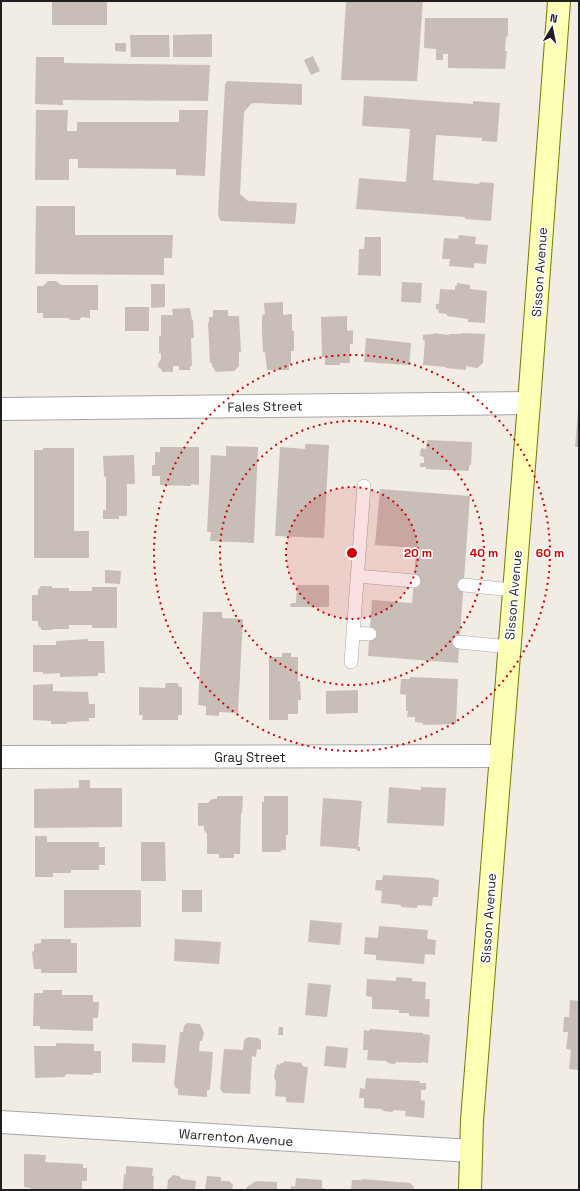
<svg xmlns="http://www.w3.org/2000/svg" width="580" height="1191" font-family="'Space Grotesk',sans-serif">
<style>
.building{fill:#c9beb7}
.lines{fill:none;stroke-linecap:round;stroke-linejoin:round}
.lane-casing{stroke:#a6a6a6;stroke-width:14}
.street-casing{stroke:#a6a6a6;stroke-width:24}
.secondary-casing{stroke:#717c00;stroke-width:24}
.lane{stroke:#fff;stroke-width:13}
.street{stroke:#fff;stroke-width:22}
.secondary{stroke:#fdffb4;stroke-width:22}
.ring{fill:none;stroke:#ce0005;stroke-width:2;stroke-dasharray:2 4}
.labels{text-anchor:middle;stroke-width:3.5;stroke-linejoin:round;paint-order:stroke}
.street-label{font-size:13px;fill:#1f1f1f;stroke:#fff}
.centre{fill:#ce0005;stroke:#fff;stroke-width:2}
.ring-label{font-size:12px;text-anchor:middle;font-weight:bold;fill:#ce0005;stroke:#fff;stroke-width:3.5;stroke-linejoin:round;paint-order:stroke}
</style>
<rect width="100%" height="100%" fill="#f1ece4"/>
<path class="building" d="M52,1H107V25H52Z
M346,1H423L417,81L341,80Z
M425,18H508V37L506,36L505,51H507L505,69L448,68V54H443V60H436V49L424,48Z
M212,34V57H173V35Z
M130,35H169L170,57H131Z
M115,43H126V52L115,51Z
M313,56L320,71L311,75L304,60Z
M36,57H64V63L210,65L208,101L63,100V105L35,104Z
M227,81L302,84V105L252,103L244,112L240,194L248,201L297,203L295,224L221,221L219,218L218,213L225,85Z
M364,96L473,104V101L500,103L497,142L482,141V138L436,135L433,180L479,184L480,182L494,183L491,221L465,219V217L356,209L359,178L406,182L410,129L362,126Z
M36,110H68L67,131H77V122H179V110H208L205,176L176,175V169L78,168V159H69V180H35Z
M36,206H75V235H173L172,258H164V275L35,274Z
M459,235L476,237L475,244L488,245L486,264L474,263V268L449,266L450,259H442L444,238L458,239Z
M365,237H381V276L358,275L359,249H364Z
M48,281H56L61,285H98V310H90V318L82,317L79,320H71L68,318H43V313H37V286H43Z
M402,282L422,283L421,303L401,302Z
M457,283L470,285V289L487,291L485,323L468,322V319L447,316V314L439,313L438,309H436V304H439L440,289L455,290V286H457Z
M151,284H165V307L151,308Z
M283,302V315L292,314V331H294V351H291V364H289V370H267L265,352H263L262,333V315L265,314L264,303Z
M125,307H149V331H125Z
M190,308L192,320H193L194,338H191L192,366H190V370H179V366H173V372H162V370L158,367V364L161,359V353H159V336H161V315H173L172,309Z
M213,310H228V316H239L241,352H239V366L234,371L216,372L212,366V363H210L208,323H209V317H213Z
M347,316V331L353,330V344H350V363H340V365H325V357H322L321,317Z
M433,333L449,335V334H461V333L485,334L483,363L477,368L466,366V370L446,368V367L423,365L425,341L423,340V335L433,334Z
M366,338L411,343L409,365L364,362Z
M578,412H579V447H575Z
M427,440L472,442L471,465H469V471L426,469V467H420V463H424V457L420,456L421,448L426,449Z
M305,444H311L329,445L324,538L275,536L280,447L305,449Z
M226,446L258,447L254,543L210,541L211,532H207L211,455L226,456Z
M160,447H199V485L191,484V486L160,485V476H152V465H155V452H160Z
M43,448H74V531H89V558H34V450H43Z
M134,455L135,484H127V516H119V519H103V510H106V476L104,477L103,456Z
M380,489L470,496L458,663L368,656L372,600L412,603L414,581L416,548L375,545Z
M105,570L121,571L120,584L105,583Z
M297,585H329V607H290L291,603H296Z
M41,586H52V588H69V591H92V587H117V628H92V625H69V629H52V630H41V628L38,626V621H32V595H38V590Z
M203,612H222V618L243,619L238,713L219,712V716L206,715V706L198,705Z
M88,639V641H104L105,673H98V676L60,677V673L43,674V672H33V645H56V641Z
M282,653H291V657H298V681H300L301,700H298V714H288V720H269V657H282Z
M410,677L458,679L456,724L423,725V723L415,722V717H407L408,711H406V695L400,694L401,679H410Z
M166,683H178L179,687H182V715H178V720H142L143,715H139V687L165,688Z
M53,684V691L88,692L89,704H95V718H89V721L67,722V724H51V721L33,720V685Z
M358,690V713L326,714V691Z
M79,780H90V788H122V827L34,828V789L79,788Z
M389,787L421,790V787L446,788L444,826L387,823Z
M217,796H243L242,813H241L240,854H234V858H219V854H207V834L204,830V826H198V803H208L212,799H217Z
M264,796H288V835H286V850H281V852H262V802H264Z
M323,798L362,801L358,847H360V851H357V849L320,846Z
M35,836H47V842H99V847H105V865H99V870H71V873H53V877H35Z
M141,842H165L166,881H141Z
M383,875L434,878V879L439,880L438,897H433L432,906L418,905L417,908L401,907V905L381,903L382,891L375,890L376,880H382Z
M64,890H141V927L64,928Z
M182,890H202V912H182Z
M310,920L342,923L340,945L308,942Z
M379,926L428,930L427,939L436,940L435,955L425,954L424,964L376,960V955L364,954L365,937L378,938Z
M41,939H71V943H77V973H41V969H34L32,952L34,951V944L41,943Z
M175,939L221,942L219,964L174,961Z
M396,977L412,978V981L426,982L425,999H430L429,1017L409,1016V1013H399V1010L372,1009V997L366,996L367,979L396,981Z
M308,983L331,985L327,1017L305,1015Z
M43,990H62V995H93V1002H99L98,1018H93V1031L40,1029V1026H33L34,993H43Z
M570,1000L579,1001V1070L569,1069L571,1050L566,1049L568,1032H563L564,1017H569Z
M187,1023L200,1024L204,1033L202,1041H200L199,1051L213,1052L210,1090H207V1097L178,1095V1089L175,1087L174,1084L180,1032H183L184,1026Z
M279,1027H283V1035H278Z
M370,1029L423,1033V1034L430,1035L428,1063L421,1062V1063L397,1062L394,1064L388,1063L386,1061L367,1060L368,1050H363L364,1030L369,1031Z
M248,1037L258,1038L261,1040V1050L257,1049L256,1057L252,1056L250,1094L223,1093L220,1089L224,1049L243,1050L244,1040Z
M56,1043L94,1044V1051H101V1073H93V1075L67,1074L64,1077L35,1078L34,1046H56Z
M132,1043L166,1045L165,1063L132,1062Z
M326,1046L348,1048L346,1068L324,1066Z
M284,1061L302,1063V1066L308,1067L304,1103L286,1102V1097L275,1096L276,1081L274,1078L275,1071L277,1064L280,1065L281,1063H284Z
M366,1078L420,1081L419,1083H426V1090H421V1100L425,1101L424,1118L405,1116L406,1111L394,1110L392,1112L384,1111L381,1109L364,1108V1098H359L360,1088L365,1089Z
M24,1154L46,1155L45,1162L83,1164V1168H87V1181H82V1190H31V1188L24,1187Z
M126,1166L153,1168L152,1176H154L153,1190H123L124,1174H126Z
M173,1175L179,1176L182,1179L196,1181L195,1190H167L168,1180Z
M207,1176L221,1177V1181H229L233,1185L232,1190H205Z
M296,1178L322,1180V1188L325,1189V1190H291V1186L295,1187Z
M362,1179L410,1183L414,1187L413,1190H351L352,1180H362Z
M256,1181L277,1182V1190H246L247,1187Z"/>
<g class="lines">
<g class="lane-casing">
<path id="lane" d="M357,576L414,581
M464,585L513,590
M353,633L370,634
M459,642L509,647
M351,662L364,486"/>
</g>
<g class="street-casing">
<path id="street" d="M1,409L529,403
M1,757L500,756
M1,1122L471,1151"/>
</g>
<g class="secondary-casing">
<path id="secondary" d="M470,1190L472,1120L529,403L559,1"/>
</g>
<use href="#lane" class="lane"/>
<use href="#street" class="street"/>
<use href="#secondary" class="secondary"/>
</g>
<circle cx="352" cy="553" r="66" fill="#ce0005" fill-opacity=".12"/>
<g class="ring">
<circle cx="352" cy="553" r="66"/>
<circle cx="352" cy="553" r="132"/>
<circle cx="352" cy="553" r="198"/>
</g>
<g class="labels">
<g class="street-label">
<text transform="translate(539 272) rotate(-86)" y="5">Sisson Avenue</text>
<text transform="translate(265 406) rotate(-1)" y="5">Fales Street</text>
<text transform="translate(513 595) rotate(-85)" y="5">Sisson Avenue</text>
<text x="250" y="762">Gray Street</text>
<text transform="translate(488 918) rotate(-86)" y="5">Sisson Avenue</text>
<text transform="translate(236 1137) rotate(4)" y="5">Warrenton Avenue</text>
</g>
</g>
<circle cx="352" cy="553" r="6" class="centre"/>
<g class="ring-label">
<text x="418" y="557">20 m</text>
<text x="484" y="557">40 m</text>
<text x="550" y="557">60 m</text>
</g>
<rect width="580" height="1191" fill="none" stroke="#1f1f1f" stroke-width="4"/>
<g transform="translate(552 28) rotate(10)" stroke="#ffffff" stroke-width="3" paint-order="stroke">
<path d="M0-3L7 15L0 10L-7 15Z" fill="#1f1f1f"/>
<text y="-6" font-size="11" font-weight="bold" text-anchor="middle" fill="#1f1f1f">N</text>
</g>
</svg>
